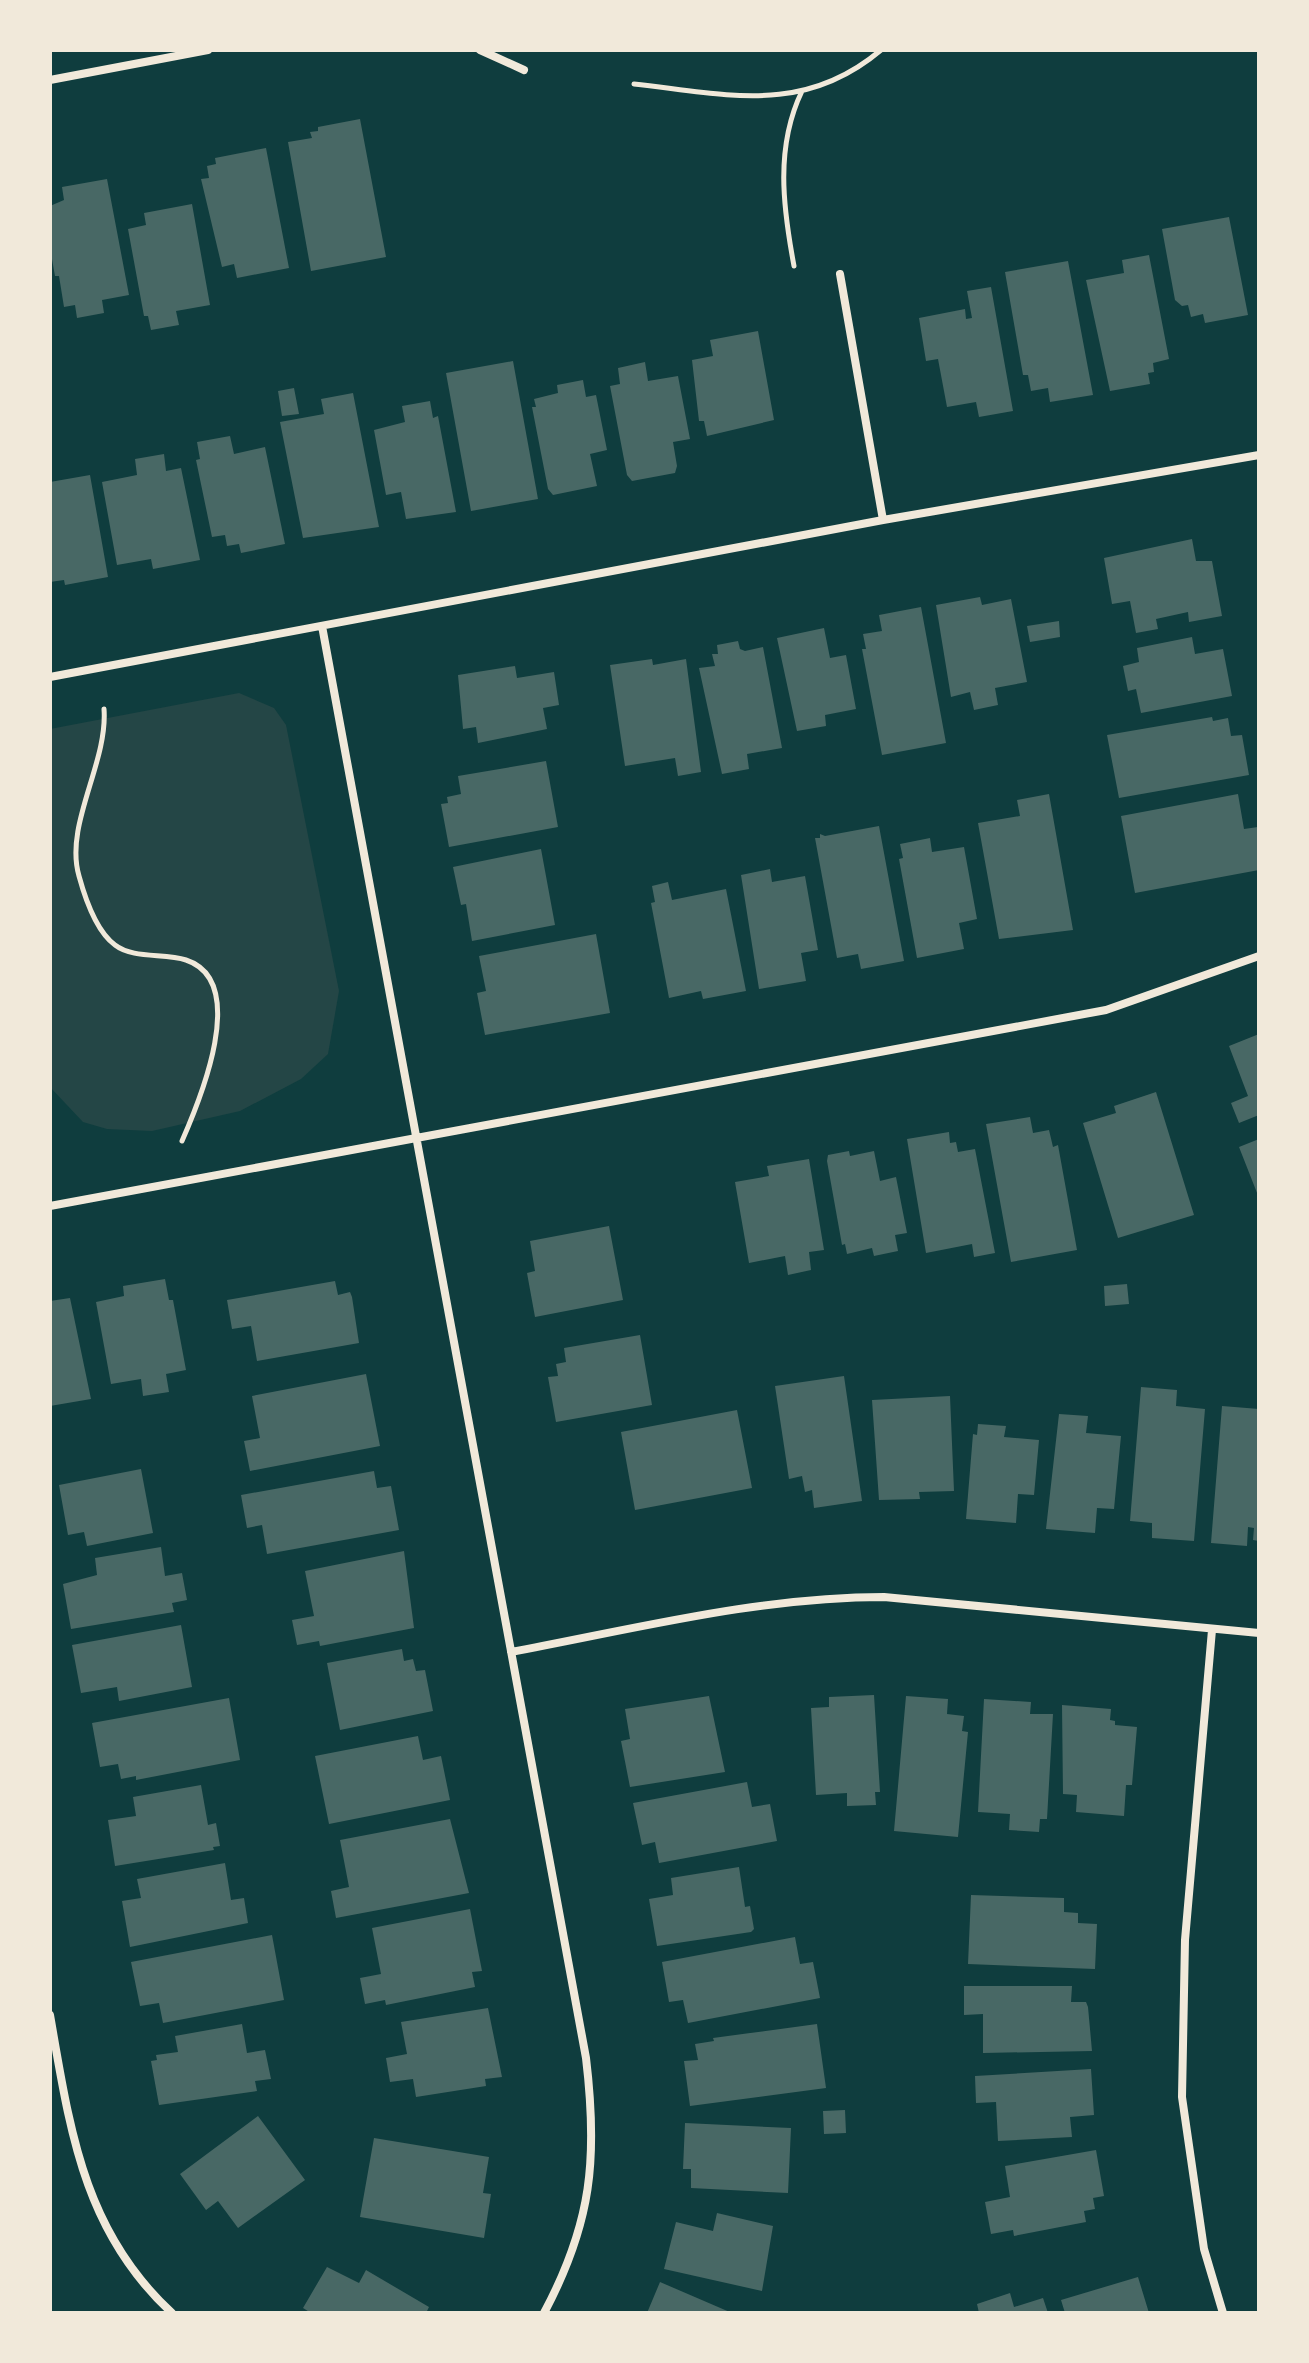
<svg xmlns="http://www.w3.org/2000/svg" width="1309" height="2363" font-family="Poppins,sans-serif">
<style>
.green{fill:#244646}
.building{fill:#486865}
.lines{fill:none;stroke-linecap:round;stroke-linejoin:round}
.path{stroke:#f1e9da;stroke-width:5}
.minor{stroke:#f1e9da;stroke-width:8}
</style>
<rect width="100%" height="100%" fill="#0f3d3e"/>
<path class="green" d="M239,693L274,708L286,725L339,991L328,1054L301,1079L240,1111L152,1131L107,1129L83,1122L50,1087V729Z"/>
<path class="building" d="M360,119L386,257L311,271L288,142L312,138L310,132L318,131V127Z
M266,148L289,268L237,278L234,264L222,267L201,179L209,178L207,166L216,164L215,158Z
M107,179L129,295L102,300L104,313L77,318L75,305L64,307L59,276H55L50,248V206L64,200L62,187Z
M192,204L210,305L176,311L179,325L151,330L148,316H144L128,229L146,225L144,213Z
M1229,217L1248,315L1205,323L1203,314L1191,317L1188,305L1182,306L1175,300L1162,229Z
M1149,255L1169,359L1153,363L1154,372L1148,373L1150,384L1110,391L1086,280L1124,273L1122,260Z
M1068,261L1093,395L1050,402L1048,388L1031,391L1028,375H1023L1005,272Z
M991,287L1013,411L979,417L976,402L947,407L938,359L926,361L919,318L965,309L966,319L972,318L967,291Z
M758,331L774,420L707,436L704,421H699L692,360L713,356L710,340Z
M513,361L538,499L471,511L446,373Z
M645,362L648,381L678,376L690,439L673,442L677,466L675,473L632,481L627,475L610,386L620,384L618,368Z
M583,380L586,397L596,395L607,450L590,454L597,486L553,495L548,489L532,407H536L534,399L558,393L557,385Z
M294,388L299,414L282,416L278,391Z
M353,393L379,527L303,538L280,422L324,414L321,399Z
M430,401L433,418L438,416L456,512L406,519L401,492L386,495L374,430L405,422L402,406Z
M230,436L234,454L265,447L285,544L241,553L239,544L227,546L225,535L212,537L196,460L200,459L197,442Z
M164,454L166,471L181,468L200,560L153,569L151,559L117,565L102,482L137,475L135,459Z
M90,475L108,577L65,585L64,580L50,582V482Z
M1192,539L1196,561H1212L1222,616L1189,622L1188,612L1156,619L1158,629L1136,633L1130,601L1112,604L1104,558Z
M980,597L982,605L1011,599L1027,682L995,688L998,705L974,710L970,692L951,697L936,605Z
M921,607L946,743L882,755L862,649H866L863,634L882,631L879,615Z
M1059,621L1060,637L1030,642L1027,626Z
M824,628L830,658L846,655L856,709L825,715L826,726L797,731L777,638Z
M1192,637L1195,654L1223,649L1232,696L1141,713L1136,689L1128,691L1123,666L1139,662L1137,648Z
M738,641L740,649L745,651L763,647L782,748L747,754L749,769L722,774L699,668L715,666L712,654H718L717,645Z
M652,659L653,665L686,659L701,772L678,776L675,758L625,766L610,665Z
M515,666L517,678L554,672L559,705L543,708L547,729L478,743L476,727L463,729L458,675Z
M1212,717L1213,721L1228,718L1231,736L1242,735L1249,775L1119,798L1107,735Z
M546,761L558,827L449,847L441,804L448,803L447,797L461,794L458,776Z
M1049,794L1073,930L999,939L978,823L1020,816L1017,800Z
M1238,794L1244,829L1258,827L1259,870L1135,893L1121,816Z
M879,826L904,961L861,969L858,954L837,958L815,838H820V834L825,836Z
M930,838L932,852L964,847L977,919L959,923L964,949L917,958L899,859L903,858L900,844Z
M541,849L555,925L472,941L466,904L461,905L453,867Z
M770,869L772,882L805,876L818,950L801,953L806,981L759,989L741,875Z
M668,882L672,900L726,889L746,991L703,999L701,991L669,998L651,903L655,902L652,886Z
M596,934L610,1013L485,1035L477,993L486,991L479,956Z
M1259,1034V1115L1239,1123L1231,1103L1248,1096L1229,1046Z
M1156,1092L1194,1215L1118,1238L1083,1123L1116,1113L1114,1106Z
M1030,1117L1033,1133L1049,1130L1053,1147L1058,1145L1077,1250L1011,1262L986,1124Z
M949,1132L950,1143L956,1142L958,1152L975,1149L995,1253L974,1257L972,1244L926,1253L907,1139Z
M1259,1139V1198L1239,1147Z
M849,1151L850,1156L874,1151L880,1181L896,1177L907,1233L895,1235L898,1251L874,1256L872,1248L847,1254L845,1244L842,1245L827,1161L828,1155Z
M809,1159L824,1250L809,1252L811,1270L788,1275L785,1256L749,1263L735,1182L769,1176L767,1166Z
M609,1226L623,1300L535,1317L527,1273L535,1271L530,1241Z
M165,1279L169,1300H173L186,1370L166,1374L169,1392L143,1396L141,1379L111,1384L96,1302L124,1296L123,1286Z
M335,1281L338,1295L350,1292L352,1297L359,1343L257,1361L251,1326L232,1329L227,1300Z
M1127,1284L1129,1304L1105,1306L1104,1286Z
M70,1298L91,1399L50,1406V1301Z
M640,1335L652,1405L556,1422L548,1377L558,1376L556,1364L566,1362L564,1348Z
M366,1374L380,1446L250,1471L244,1441L260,1438L252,1396Z
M844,1376L862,1501L814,1508L812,1490L805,1492L802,1476L789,1479L775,1386Z
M1141,1387L1177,1390L1176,1406L1205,1409L1194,1541L1152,1538V1523L1130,1521Z
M950,1396L954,1491L919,1492L920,1499L879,1500L872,1400Z
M1222,1406L1259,1409V1541L1253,1540L1254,1528L1248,1527L1247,1546L1211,1543Z
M737,1410L752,1488L635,1510L621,1432Z
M1059,1414L1088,1416L1086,1433L1121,1436L1114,1509L1097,1508L1095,1533L1046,1529Z
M978,1424L1006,1426L1004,1437L1039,1440L1034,1495L1018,1494L1016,1523L966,1519L973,1434L977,1435Z
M141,1469L153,1533L87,1546L84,1532L68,1535L59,1485Z
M374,1471L377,1488L391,1486L399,1530L267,1554L262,1525L247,1528L241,1495Z
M161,1547L165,1576L182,1573L187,1600L172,1603L174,1612L71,1629L63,1584L97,1575L95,1558Z
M404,1551L414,1628L320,1646L319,1641L297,1645L292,1620L314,1616L305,1571Z
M181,1625L192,1687L119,1701L117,1687L81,1693L72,1645Z
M402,1649L404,1661L413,1659L416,1671L425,1670L433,1711L340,1730L327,1663Z
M874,1695L880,1792H875L876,1805L847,1806V1793L816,1795L811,1708L829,1707V1697Z
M709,1696L725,1772L630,1787L621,1741L630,1739L625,1709Z
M906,1696L948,1699L947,1714L964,1716L962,1731L968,1732L958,1837L894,1831Z
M229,1698L240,1760L136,1780V1776L121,1779L118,1764L100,1767L92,1723Z
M984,1699L1031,1702L1030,1714H1053L1047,1819H1040L1039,1832L1009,1830L1010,1814L978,1812Z
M1062,1705L1111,1709L1110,1720L1115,1721V1725L1137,1727L1132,1785H1126L1124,1816L1076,1812L1077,1795L1063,1794Z
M418,1736L423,1760L441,1756L450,1800L329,1824L315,1756Z
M747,1782L752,1807L770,1804L777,1841L659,1863L655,1842L642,1845L633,1803Z
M201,1785L208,1825L216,1823L220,1846L213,1847L214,1850L115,1866L108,1820L136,1816L133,1797Z
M450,1819L469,1893L336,1918L331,1891L349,1887L340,1840Z
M225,1863L231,1900L244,1898L248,1923L130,1947L122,1901L141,1898L137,1879Z
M739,1867L745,1907L750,1906L754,1929L751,1932L657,1946L649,1899L673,1895L671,1878Z
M971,1895L1064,1898V1912L1078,1913V1923L1097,1924L1095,1969L968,1964Z
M470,1909L482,1971L472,1972L475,1987L386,2005L385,2000L365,2004L360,1978L381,1974L372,1928Z
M272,1935L284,2000L163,2023L159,2003L140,2006L131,1962Z
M795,1937L800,1964L813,1962L820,1998L688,2023L683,2000L669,2002L662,1962Z
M964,1986H1072L1071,2002H1086L1088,2007L1092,2051L983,2053V2014L964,2015Z
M488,2008L502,2077L485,2079L486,2086L416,2097L413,2079L390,2082L386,2058L407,2054L401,2022Z
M242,2024L247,2053L265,2050L271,2079L255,2081L257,2091L159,2105L151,2061L157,2060L156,2055L178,2052L175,2036Z
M817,2024L826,2088L690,2106L684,2061L698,2060L695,2044L714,2041L713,2038Z
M1091,2069L1094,2115L1070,2117L1072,2137L998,2141L996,2102L976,2103L975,2076Z
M845,2110L846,2133L824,2134L823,2111Z
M258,2116L305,2180L238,2228L218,2201L206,2210L180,2174Z
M685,2123L791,2128L788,2193L691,2188V2169H683Z
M374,2138L489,2157L483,2193L491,2194L484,2238L360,2217Z
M1096,2150L1104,2196L1093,2198L1095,2209L1084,2211L1086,2222L1014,2236L1013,2230L991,2234L985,2202L1010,2197L1005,2166Z
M717,2213L773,2226L762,2291L664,2269L676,2222L713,2231Z
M327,2267L359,2283L366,2270L429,2307L426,2313H311L303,2308Z
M1138,2277L1149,2313H1065L1061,2300Z
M660,2282L732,2313H647Z
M1010,2293L1014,2307L1043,2298L1048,2313H979L977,2304Z"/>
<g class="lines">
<path class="path" d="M634,84C726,94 803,116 881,50
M794,266C783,207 775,147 802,91
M104,709C108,763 64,825 79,876C85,898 96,931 115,945C133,959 164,953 186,960C250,981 200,1100 182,1141"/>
<path class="minor" d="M480,50L524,70
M50,80L208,50
M840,274L883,520
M322,626L586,2058C598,2158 592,2223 544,2313
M50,677L883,520L1259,455
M50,1206L1106,1010L1259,956
M1212,1630L1185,1940L1182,2097L1204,2249L1223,2313
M511,1652C635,1629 758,1597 884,1597L1259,1633
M50,2015C70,2129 83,2231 172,2313"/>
</g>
<rect width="1309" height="2363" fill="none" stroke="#f1e9da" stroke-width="104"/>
</svg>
